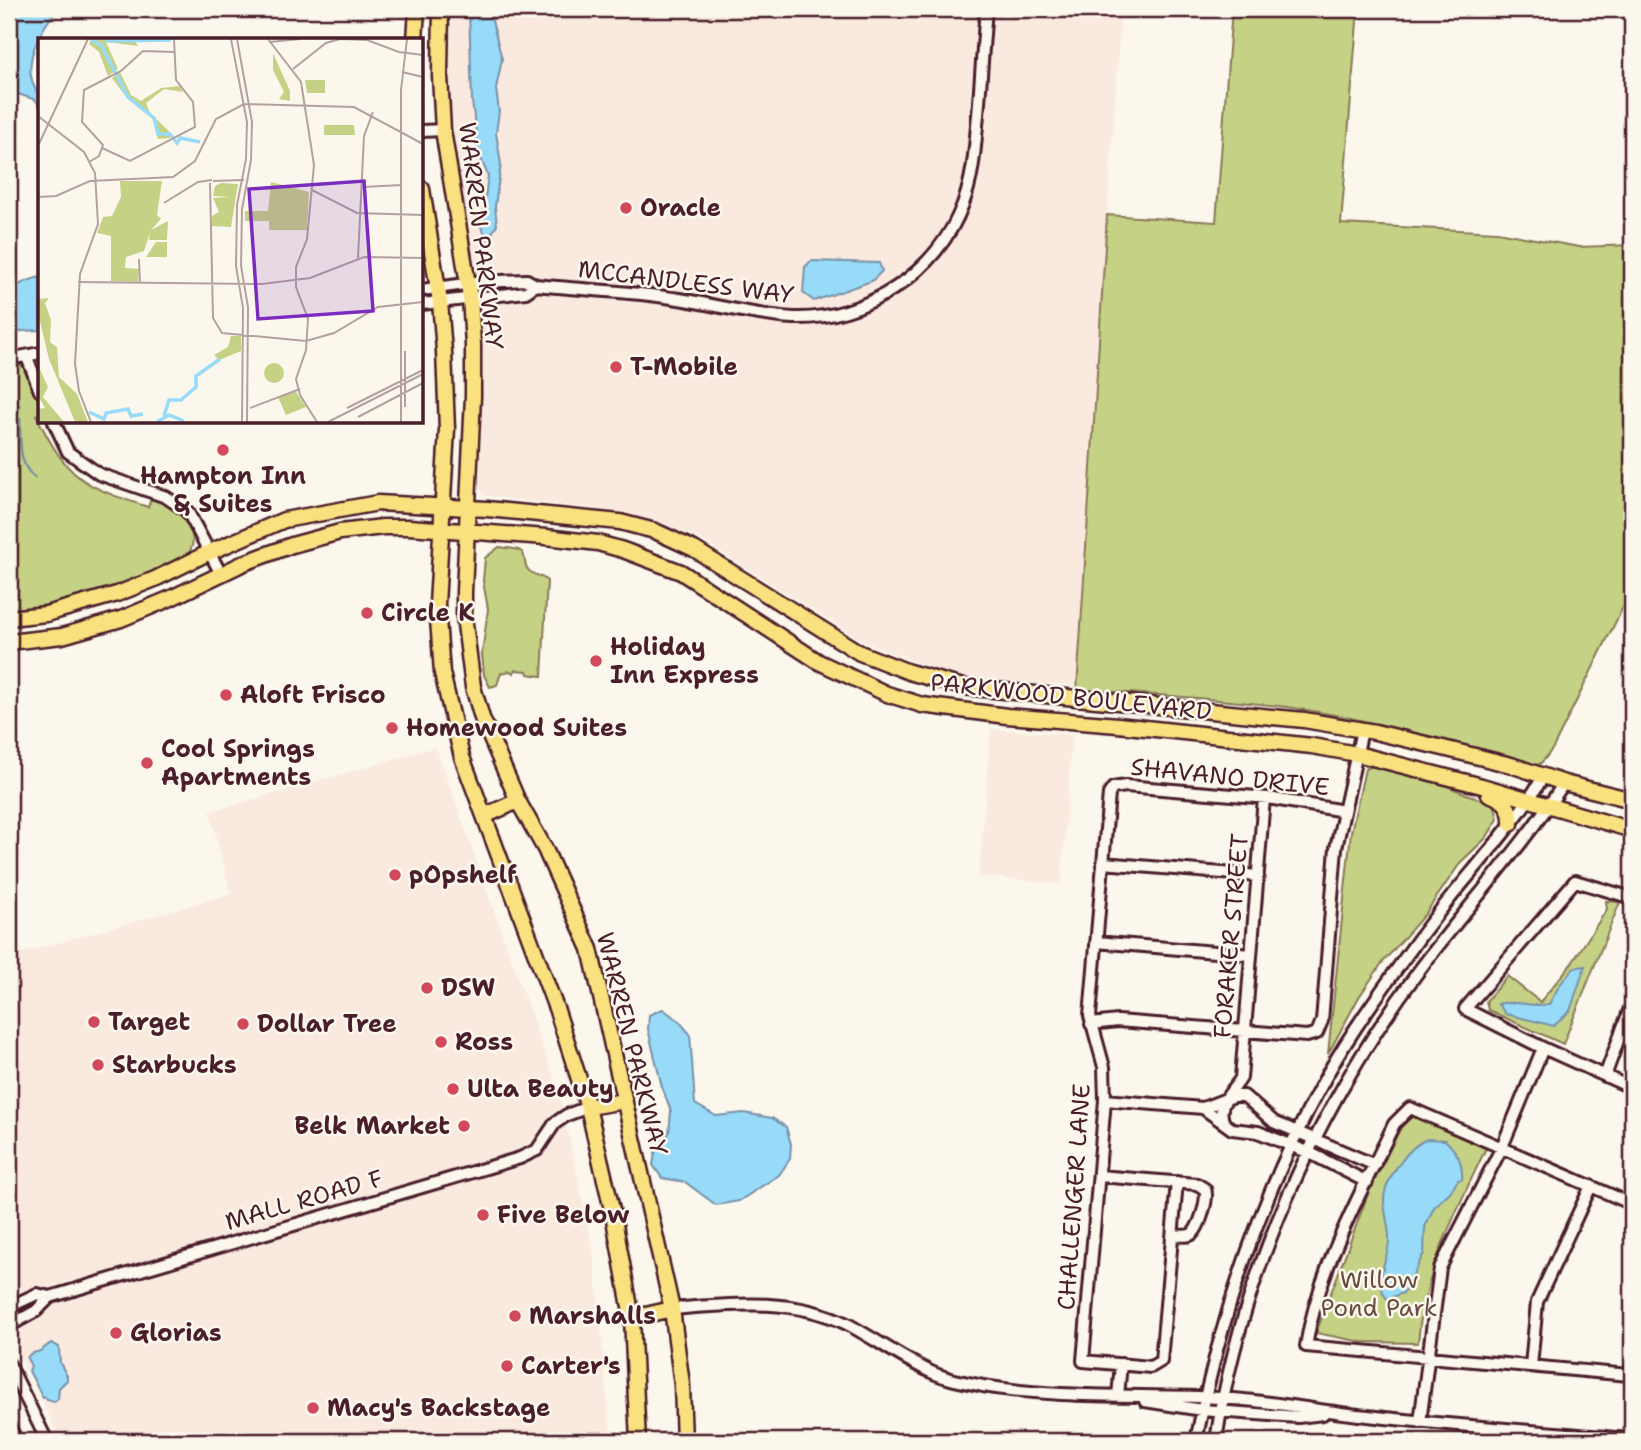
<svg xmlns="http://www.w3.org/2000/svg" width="1641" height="1450" font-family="'Shantell Sans',sans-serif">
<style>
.built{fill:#fae9df}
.green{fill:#c5d184;stroke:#887858;stroke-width:2}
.water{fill:#97dbf9;stroke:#7890a7;stroke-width:2}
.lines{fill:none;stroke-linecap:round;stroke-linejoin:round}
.stream{stroke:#7890a7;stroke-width:2.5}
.minor-casing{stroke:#4a1f2b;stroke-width:16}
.major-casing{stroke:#4a1f2b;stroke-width:19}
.minor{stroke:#fbf7ec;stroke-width:10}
.major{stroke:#fae180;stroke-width:14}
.poi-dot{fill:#d1495b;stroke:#fbf7ec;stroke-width:2.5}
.labels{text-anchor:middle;stroke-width:5;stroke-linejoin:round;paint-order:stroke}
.poi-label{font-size:24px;font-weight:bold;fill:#4a1f2b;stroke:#fbf7ec;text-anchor:start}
.street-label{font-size:24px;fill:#4a1f2b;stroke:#fbf7ec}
.park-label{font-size:24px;fill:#694c41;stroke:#fbf7ec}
.inset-river{fill:none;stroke:#97dbf9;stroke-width:3.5}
.inset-road{fill:none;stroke:#b4a19f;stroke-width:2}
.view{fill:#7b2cbf;fill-opacity:0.15;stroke:#7b2cbf;stroke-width:3.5}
.inset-edge{fill:none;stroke:#4a1f2b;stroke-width:3.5}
</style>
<rect width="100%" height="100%" fill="#fbf7ec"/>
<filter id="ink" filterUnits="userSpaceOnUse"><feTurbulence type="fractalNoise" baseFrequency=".0143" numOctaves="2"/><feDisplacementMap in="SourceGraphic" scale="14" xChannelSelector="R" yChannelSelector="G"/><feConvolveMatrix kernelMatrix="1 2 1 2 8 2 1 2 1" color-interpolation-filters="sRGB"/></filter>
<g filter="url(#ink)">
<path class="built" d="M453,9H1121L1076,685L964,681L863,641L695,536L621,512L486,496L475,481L480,367L478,318L447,77Z
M991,729L1072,735L1061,884L979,876Z
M436,747L561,1099L594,1254L611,1441H61L9,1332V957L231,894L210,812Z"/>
<path class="green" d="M1232,9H1358L1341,224L1497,232L1579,247L1632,245V589L1553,748C1545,758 1541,768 1527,767C1451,741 1374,720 1294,708C1222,698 1149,695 1077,689L1107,215L1216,222Z
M20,365L25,367L40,400V413L36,415C68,479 80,485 148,507L152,496C167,502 180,512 188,526C193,534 195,542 190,551C184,560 172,563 163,567C115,591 62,608 9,609V367Z
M499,547C504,548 518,548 522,552C527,558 522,567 532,573C538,577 542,575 547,581L542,676L528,674L527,671L515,670L514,673L510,671L501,673L497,685L490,687L484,675L482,654L488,609L483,581L485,558Z
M1373,766L1444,785L1492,804L1495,807L1498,819L1486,838L1461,862L1425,914L1382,963L1359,997L1328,1054L1351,832L1365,769Z
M1606,901L1620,902L1563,1044L1488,1010L1486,1001L1507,976L1540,1002L1572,963L1607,909Z
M1413,1116L1486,1148C1457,1210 1423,1273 1418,1343L1362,1342L1316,1333L1368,1194L1401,1127Z"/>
<path class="water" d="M9,9H57C44,26 27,53 31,76C33,90 40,92 40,108L36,100L9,91Z
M469,9H497L492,21L502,59L496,89L499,111L496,133L501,164L495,206L497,225L488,239L481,227L488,176L478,151L472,101Z
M811,261L879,263L882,271L872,281L814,301L803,293L805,267Z
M40,277V330L9,332C9,295 0,288 40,277Z
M1585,966L1570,1011L1554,1026L1506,1014L1498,1004C1515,999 1531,1008 1549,1004L1561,983L1574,968Z
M663,1009L679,1021L690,1034L695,1104L716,1116L744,1113L772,1118L786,1127L791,1144L790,1159L779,1175L739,1201L716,1205L685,1182L662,1178L653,1165L656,1148L669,1133L671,1111L662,1087L648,1029L649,1015Z
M1427,1139L1445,1140C1457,1152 1463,1161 1462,1179L1458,1180L1451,1191L1434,1207L1425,1227L1424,1253L1411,1279L1412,1284L1403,1293L1387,1299C1373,1281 1387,1262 1389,1242C1390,1227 1384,1214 1384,1199C1385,1179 1409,1146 1427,1139Z
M51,1343L59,1347L60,1363L67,1376V1380L59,1388L58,1399L54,1402L47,1400L45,1397L43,1398L29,1371L31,1366L27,1358L30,1354L40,1351Z"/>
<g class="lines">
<path class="stream" d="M18,412L19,405
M20,419C21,439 17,464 35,478"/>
<g class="minor-casing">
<path id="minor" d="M422,131L443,130
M422,290L479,282L527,280L536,285C583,290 631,291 679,299C717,305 755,316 794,318C866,320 938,272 963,204C974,175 975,145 978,115C981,79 983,44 986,9
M422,304L526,292L536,285
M27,357L40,391
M9,359L40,353
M54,422L68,452L99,474L166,497L188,512L221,574
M1103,863L1258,876
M1632,898L1575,881L1465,1009L1543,1048L1632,1088
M1096,942L1251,955
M1091,1024L1118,1021L1307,1036L1317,1033L1322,1021L1336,848L1362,730
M1605,1076L1632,1003
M1105,1100L1203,1108L1234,1096H1244L1274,1122L1375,1165
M1203,1108L1232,1129L1258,1132L1310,1153L1367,1182
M1224,1123C1215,1105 1232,1093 1241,1078L1264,798
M1099,1176L1197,1184L1205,1189C1209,1197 1199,1232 1190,1235C1185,1237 1178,1235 1173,1235
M1177,1182L1161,1361L1151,1367L1083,1361L1105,1100L1104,1067L1090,1016L1109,794L1113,788L1126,786L1268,798L1344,811
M1632,1204L1410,1108L1394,1124C1360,1195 1319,1267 1306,1346L1629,1375L1632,1367
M9,1307L37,1294L50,1297
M672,1309C732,1304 793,1297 849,1325C875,1339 900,1357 927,1370C944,1379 964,1382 983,1386C1061,1399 1142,1394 1221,1398C1271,1401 1319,1411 1368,1416C1456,1426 1544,1432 1632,1439
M9,1326L36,1311L50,1297L520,1158L537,1150L555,1123L567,1115L588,1107
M9,1364L47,1441
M1531,1366L1537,1302L1591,1186
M1118,1396L1121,1364
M1145,1401L1202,1410L1298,1417L1323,1414
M1420,1422L1440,1268L1502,1147L1543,1048
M9,1426L17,1441
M1196,1441C1221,1312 1264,1188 1328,1073C1354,1027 1386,984 1417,941C1457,885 1507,837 1543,777
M1216,1441C1240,1276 1318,1106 1418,972C1465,909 1520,850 1564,783"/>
</g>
<g class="major-casing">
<path id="major" d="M441,9L440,76L443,130L470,297L473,345V396L464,592V616L473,687L482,718L518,801L545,849L590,949L672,1309L682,1385L684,1441
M415,40L417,9
M422,189L440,302L444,351L447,429L437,605L442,673L462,757L557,1011L588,1107L613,1214L632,1318L638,1441
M9,618L46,614L117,594L155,579L210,552L284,520L378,503L487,509L620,522L655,531L694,549L860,653L909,672L963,687L1304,720L1375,732L1443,748L1511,765L1564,783L1632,800
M9,642L62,636L121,619L169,599L244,563L292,545L340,532L383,527H409L546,537L598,543L623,550L681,572L819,662L887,694L922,705L1007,716L1118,725L1312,746L1357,754L1482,786L1632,830
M1489,794C1504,799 1512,807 1511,824
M484,816L518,801
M588,1107L624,1101
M632,1318L672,1309"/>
</g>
<use href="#minor" class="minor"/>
<use href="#major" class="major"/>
</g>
</g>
<g class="poi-dot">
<circle cx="626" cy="208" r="7"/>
<circle cx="616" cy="367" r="7"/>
<circle cx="223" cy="450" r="7"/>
<circle cx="367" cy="613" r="7"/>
<circle cx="596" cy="661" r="7"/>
<circle cx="226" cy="695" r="7"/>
<circle cx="392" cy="728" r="7"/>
<circle cx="147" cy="763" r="7"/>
<circle cx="395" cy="875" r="7"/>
<circle cx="427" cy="988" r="7"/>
<circle cx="94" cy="1022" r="7"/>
<circle cx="243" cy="1024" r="7"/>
<circle cx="441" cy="1042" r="7"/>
<circle cx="98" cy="1065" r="7"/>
<circle cx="453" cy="1089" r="7"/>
<circle cx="464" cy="1126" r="7"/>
<circle cx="483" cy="1215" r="7"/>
<circle cx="515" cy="1316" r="7"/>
<circle cx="116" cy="1333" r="7"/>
<circle cx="507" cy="1366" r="7"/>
<circle cx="313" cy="1408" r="7"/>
</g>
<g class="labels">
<g class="poi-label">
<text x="640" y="216">Oracle</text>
<text x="630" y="375">T-Mobile</text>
<text x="223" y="484" text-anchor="middle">Hampton Inn<tspan x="223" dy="28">&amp; Suites</tspan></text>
<text x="381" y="621">Circle K</text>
<text x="610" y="655">Holiday<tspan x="610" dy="28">Inn Express</tspan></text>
<text x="240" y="703">Aloft Frisco</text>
<text x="406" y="736">Homewood Suites</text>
<text x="161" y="757">Cool Springs<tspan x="161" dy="28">Apartments</tspan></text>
<text x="409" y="883">pOpshelf</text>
<text x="441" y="996">DSW</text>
<text x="108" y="1030">Target</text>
<text x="257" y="1032">Dollar Tree</text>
<text x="455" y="1050">Ross</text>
<text x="112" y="1073">Starbucks</text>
<text x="467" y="1097">Ulta Beauty</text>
<text x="450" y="1134" text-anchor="end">Belk Market</text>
<text x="497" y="1223">Five Below</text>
<text x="529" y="1324">Marshalls</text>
<text x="130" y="1341">Glorias</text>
<text x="521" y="1374">Carter's</text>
<text x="327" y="1416">Macy's Backstage</text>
</g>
<g class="street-label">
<text transform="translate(481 236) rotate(83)" y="8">WARREN PARKWAY</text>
<text transform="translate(686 282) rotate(7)" y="8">MCCANDLESS WAY</text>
<text transform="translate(1071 697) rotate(6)" y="8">PARKWOOD BOULEVARD</text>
<text transform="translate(1230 777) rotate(6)" y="8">SHAVANO DRIVE</text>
<text transform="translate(1231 936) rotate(-85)" y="8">FORAKER STREET</text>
<text transform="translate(632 1044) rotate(76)" y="8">WARREN PARKWAY</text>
<text transform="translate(1074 1197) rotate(-86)" y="8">CHALLENGER LANE</text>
<text transform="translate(304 1200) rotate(-16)" y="8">MALL ROAD F</text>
</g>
<g class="park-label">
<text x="1379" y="1288">Willow<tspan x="1379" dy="28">Pond Park</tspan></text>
</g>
</g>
<g transform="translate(38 38)">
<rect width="385" height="385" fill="#fbf7ec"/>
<path d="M53,1L97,3L100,8L68,4L80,31L70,38L61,14L51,6ZM235,15L252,53V63L241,61L246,54L235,32ZM82,34L93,57L103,63L123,50L142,48L145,54L126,51L108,65L112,75L135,97L132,100L120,101L116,82L89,60L74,40ZM267,42H287V55H269ZM286,87H316L317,97H286ZM82,143H124L119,177L123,181L113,192L130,183L129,202H111L112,195L106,213L88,219L87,230L101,231L100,244L73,243V198L59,195L65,179L74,178L83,159ZM233,144L271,154L269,192H231V183H207V173H230ZM183,145L200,146L193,189L174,188V178L181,174L175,160L192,159L175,158L177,148ZM118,204H129V219H108ZM11,260L7,265L13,282L12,304L19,309L21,339L39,356L50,384H37L11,321L0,275V261ZM193,298H203V313L181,322L176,317L190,309ZM226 335a10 10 0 1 1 20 0a10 10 0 1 1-20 0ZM0,327L10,349L5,359L26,384H0V371L7,370L0,358ZM258,354L268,369L248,377L240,359Z" fill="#c5d184"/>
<path class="inset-river" d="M53,2L63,7L90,59L116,80L120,96H132L139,105L142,100L162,104M68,3L133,2M51,374L66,381L68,375L90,371L93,378L105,376M126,378L131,362H143L158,349V338L182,321M119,384L131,377L146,383"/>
<path class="inset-road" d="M193,1L209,84L208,121L199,167L198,228L205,270L204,384M199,1L214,84L213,122L204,171L203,228L210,269L209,384M230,1L263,44L276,127L269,201L258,229V249L270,281L268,312L258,341L262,357L279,384M231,4L263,1M255,31L288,5L302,1L329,2L361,14L385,17M364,34L385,39M0,78L46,114L57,135L60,186L42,236L37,326L41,353L53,384M0,108L50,1M64,110L92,123L157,89L155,64L138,42L136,1M51,124L61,118L65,107L44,84L46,52L83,33L105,13L136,14M175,143L206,142M172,145L175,280L184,295L268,303L296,295L340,269L385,264M325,149L363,147M274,152L319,175L385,177M0,159L18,158L52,143L135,139L157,123L178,81L206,66L316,69L385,106M126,165L160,144L174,142M320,220L326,98L335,74M101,221L102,245M40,244L224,246L272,240L326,219L385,220M367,313V369M212,370L262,351M309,370L385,332M320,379L385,345M290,384L385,336M363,384V52L369,1"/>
<path class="view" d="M326,143L335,273L220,281L211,151Z"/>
<rect width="385" height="385" class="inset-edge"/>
</g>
<rect width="1641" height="1450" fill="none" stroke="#fbf7ec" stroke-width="35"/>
<rect x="18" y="18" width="1606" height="1415" fill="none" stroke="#4a1f2b" stroke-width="2.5" filter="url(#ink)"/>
</svg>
